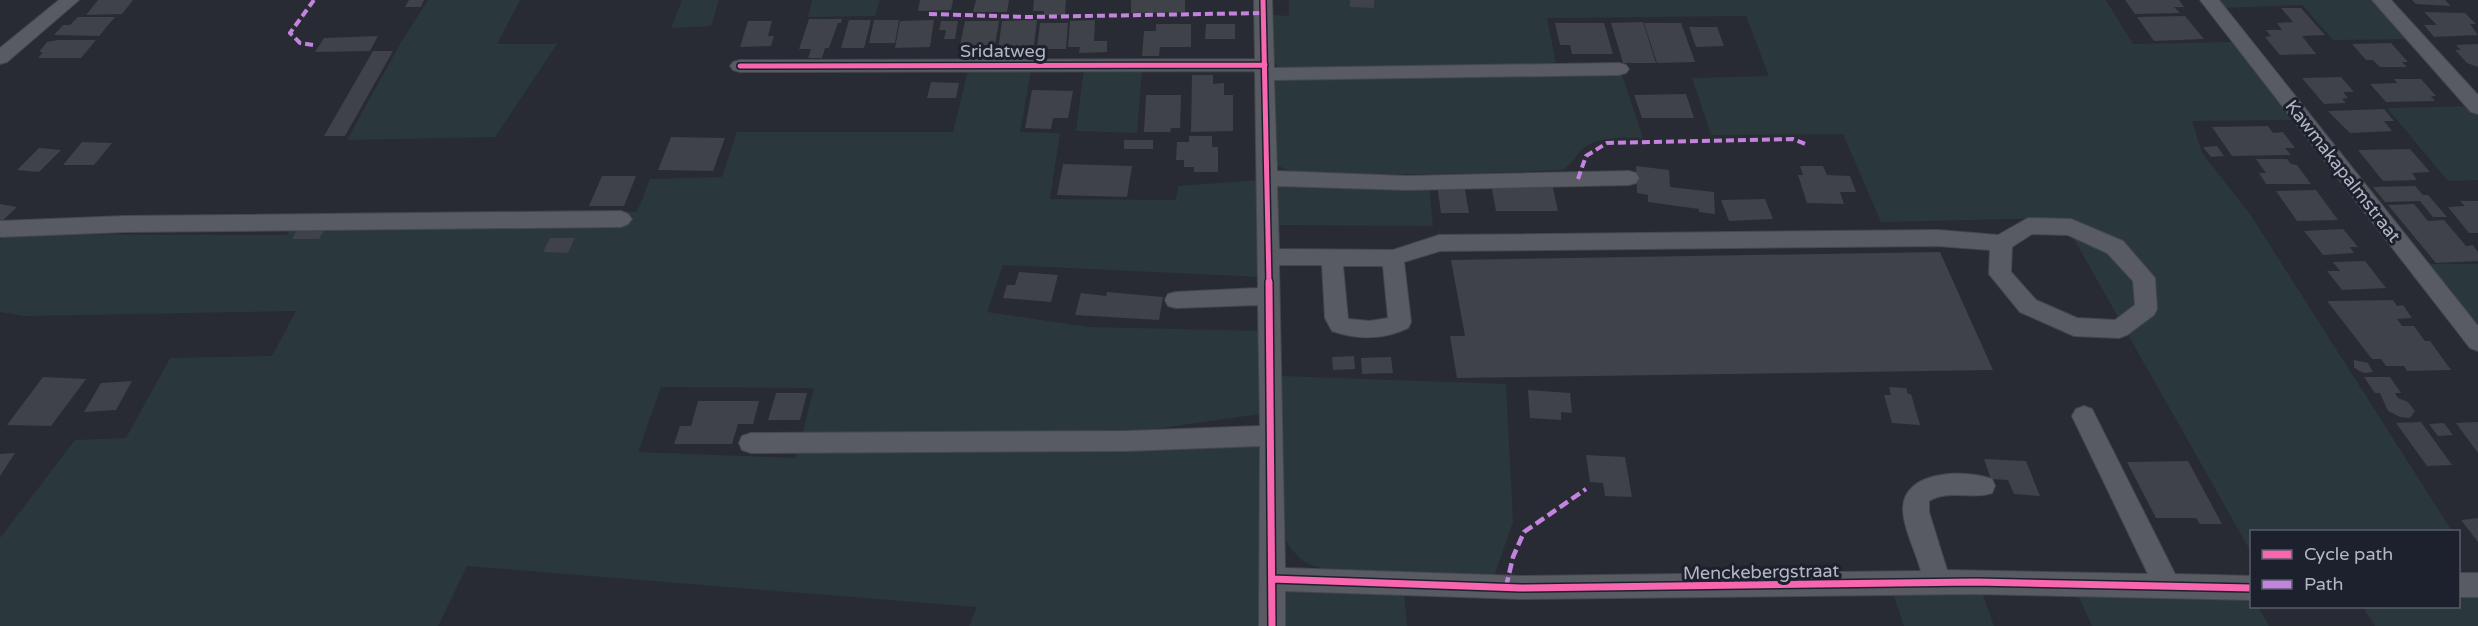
<svg xmlns="http://www.w3.org/2000/svg" width="2478" height="626" font-family="'Varela Round',sans-serif">
<style>
.green{fill:#2a383b}
.building{fill:#3f4248}
.lines{fill:none;stroke-linecap:round;stroke-linejoin:round}
.minor-casing{stroke:#44474d;stroke-width:2}
.minor{fill:#585b62;fill-rule:evenodd}
.quiet-far1{stroke:#c483df;stroke-width:4;stroke-dasharray:8 4;stroke-linecap:butt}
.quiet{stroke:#c483df;stroke-width:4.5;stroke-dasharray:10 4.5;stroke-linecap:butt}
.cycleway-far1-casing{stroke:#1d212d;stroke-width:8}
.cycleway-casing{stroke:#1d212d;stroke-width:10}
.cycleway-far1{stroke:#f766af;stroke-width:5}
.cycleway{stroke:#f766af;stroke-width:7}
.labels{text-anchor:middle;stroke-width:6;stroke-linejoin:round;paint-order:stroke}
.street-label{font-size:18px;fill:#b3b7c4;stroke:#1d212d}
</style>
<rect width="100%" height="100%" fill="#282b33"/>
<path class="green" d="M428,0H520L497,44H557L495,137L347,140L400,44Z
M682,0H719L711,26L671,28Z
M812,0H880L875,16L808,17Z
M1289,0H2106L2133,44L2232,42L2292,120L2192,121L2202,153L2250,214L2452,531L2252,532L2251,552L2062,218L1881,222L1843,134L1711,135L1692,78L1769,76L1746,16L1547,18L1556,64L1285,70L1278,67L1274,61L1273,15L1289,16Z
M2215,0H2374L2411,39L2333,40L2302,5L2221,8Z
M1084,69L1142,70L1137,133L1076,131Z
M968,70L1031,71L1020,132L1060,133L1050,199L1176,200L1178,186L1260,180L1261,277L1003,265L987,312L1089,327L1262,331L1264,408L1260,414L1126,433L802,435L814,388L661,387L638,452L795,458L797,450L1263,426L1261,626H969L977,607L467,566L438,626H0V538L75,440L126,438L170,358L272,356L296,311L25,316L0,312V240L5,234L287,235L298,213L580,210L637,212L650,179L722,177L737,132H953Z
M1622,75L1643,138C1625,138 1600,136 1585,147C1575,154 1573,166 1561,170C1496,173 1432,175 1367,174C1339,174 1301,180 1277,165L1273,78L1279,77Z
M2475,106L2478,111V180L2448,181L2387,108Z
M1278,182L1429,185L1433,226L1278,225Z
M2425,264H2478V328Z
M1280,376L1506,384L1513,522L1493,579C1449,577 1343,581 1307,563C1297,557 1291,549 1285,539Z
M1303,583L1361,594L1404,592L1407,626H1285L1284,598L1292,584Z
M1891,588L1981,590L1994,626H1904Z
M2459,590H2478V626H2375L2363,607L2458,606Z
M2076,591L2251,595L2252,606L2258,607L2269,626H2092Z"/>
<path class="building" d="M98,0H133L122,14L86,15Z
M409,0H424L421,7H405Z
M920,0H953L951,10L918,11Z
M976,0H1009L1007,12H973Z
M1034,0H1066L1065,15H1044V11H1033Z
M1131,0H1185V12L1131,13Z
M1350,0H1374V8L1350,7Z
M2125,0H2179L2184,7H2174L2180,13L2135,14Z
M2412,0H2445L2451,6L2416,4Z
M2281,8H2301L2325,35L2302,36L2316,54L2280,55L2265,37L2271,36L2266,30H2282L2277,23L2293,22Z
M2424,12L2465,13L2476,24H2470L2478,35L2434,37L2424,25H2437Z
M2185,16L2204,39L2154,41L2137,17Z
M78,17H115L99,36L54,35L63,25H70Z
M809,19H842L841,23H838L829,48H825L822,58H808L811,49H799Z
M849,20H871L864,48H841Z
M874,20H899L895,43H869Z
M934,20L930,47L895,48L900,21Z
M1037,20L1034,45L1023,46V49L998,50L1002,21Z
M1095,20L1094,41H1107V52L1079,53L1080,47H1068L1070,21Z
M748,21H772L768,36H774L771,46L740,47Z
M941,21H958L955,39H944L946,30H939Z
M965,21H999L995,45H960Z
M1643,22L1656,63H1623L1611,23Z
M1040,23H1068L1066,49H1037Z
M1555,23H1604L1613,54H1572L1570,45H1560Z
M1644,23H1681L1695,62L1657,63Z
M1156,24H1191V47H1160L1159,56H1142L1144,31H1156Z
M1206,24H1235V39H1205Z
M1689,27H1717L1724,46L1696,47Z
M378,36L370,51L315,52L324,38Z
M58,40H96L81,58H38L43,52H39L47,42Z
M2391,43L2408,62H2402L2407,67H2380L2373,60H2366L2352,44Z
M2478,44V67L2467,63L2455,50H2461L2456,45Z
M373,51H393L345,136H324Z
M1192,75H1213V84L1224,83V95H1233V131L1191,132Z
M2341,77L2354,92H2343L2348,98L2342,99L2346,103L2324,104L2302,78Z
M2394,79H2421L2436,96H2431L2435,101L2386,102L2370,84L2397,83Z
M931,82L959,83L956,98H927Z
M1032,90L1073,91L1068,118H1053L1051,129L1025,128Z
M1686,94L1694,118H1642L1634,95Z
M1146,95H1181L1180,128H1171L1170,132H1144Z
M2384,109L2394,121H2384L2392,131L2350,133L2328,111Z
M2268,126L2273,133L2283,132L2295,148H2285L2291,155L2232,156L2212,127Z
M1189,136H1212V147H1218V172H1194V167H1184V160H1176L1177,142H1189Z
M671,137L725,138L713,171L658,170Z
M1124,140H1153V149H1124Z
M82,142L112,143L94,165H63Z
M2217,146L2224,156L2211,157L2203,147Z
M39,148L61,150L39,172L17,170Z
M2410,149L2430,172L2412,173L2417,180L2383,181L2358,150Z
M2256,159H2287L2291,164L2297,165L2311,184H2266L2259,173H2266Z
M1063,164L1132,166L1127,197L1057,195Z
M1636,166L1669,170L1670,187L1714,192L1715,214L1699,212V209L1648,202V195L1637,193Z
M1800,166H1823L1827,175L1850,176L1856,192H1840L1844,204L1807,203L1798,175H1803Z
M602,176H636L624,206H589Z
M1437,184H1464L1469,213H1441Z
M1491,184H1552L1558,211H1496Z
M2415,186L2423,195H2428L2447,217H2433L2420,201L2385,202L2373,187Z
M2316,190L2338,220L2297,221L2276,191Z
M1765,199L1773,219L1729,221L1721,200Z
M2460,201H2478V233H2469L2448,207L2465,206Z
M0,204L17,207L0,223Z
M2414,204L2428,221L2444,220L2466,246L2473,245L2478,252V261L2436,263L2388,205Z
M2343,229L2358,247H2350L2354,253L2323,255L2304,231Z
M297,230H324L319,239H292Z
M550,238H575L568,253L543,252Z
M1940,252L1993,370L1457,378L1450,336H1465L1451,260Z
M2365,261L2386,288L2342,290L2327,271H2340L2333,262Z
M1019,272L1058,275L1051,302L1003,298L1007,285H1015Z
M1107,292L1163,297L1159,320L1075,315L1081,293L1106,296Z
M2393,300L2397,306L2403,305L2412,318L2397,319L2402,326H2414L2425,341H2430L2451,370L2407,371L2404,366H2386L2381,359H2372L2327,301Z
M1354,356L1355,369L1333,370L1332,357Z
M1391,357L1393,373L1362,374L1361,358Z
M2354,360L2368,363L2373,372L2365,373L2359,371L2354,367Z
M43,377L86,379L51,426L7,425Z
M2364,377H2390L2401,393H2395L2398,398L2408,402L2415,411L2410,418L2400,417L2388,411L2380,393H2375Z
M132,381L116,410L84,412L101,383Z
M1889,387L1906,388L1908,394H1911L1920,425L1892,423L1884,395H1891Z
M1528,390L1570,393L1572,413L1561,412V420L1530,418Z
M776,393H807L800,420H768Z
M698,401H759L753,424H738L732,444H674L680,426H691Z
M2421,422L2452,465L2427,466L2396,423Z
M2478,422V453L2456,423Z
M2444,423L2453,435L2438,436L2429,424Z
M15,453L0,476V454Z
M1586,455L1625,457L1632,497L1605,496L1603,483L1590,482Z
M1984,459L2026,461L2040,496L2014,494L2008,480L1991,479Z
M2188,461L2222,524H2200L2196,518H2156L2127,462Z
M2478,518V542L2461,520Z"/>
<g class="lines">
<g class="minor-casing">
<path id="minor" d="M59,0H79L7,62L0,64V48Z
M1254,0H1272L1274,68L1619,63L1626,65L1629,69L1626,73L1619,75L1274,80L1277,171L1407,176L1629,171L1636,173L1639,178L1636,183L1629,185L1407,190L1277,186L1279,249L1393,250L1439,235L1938,230L1998,235L2028,218L2071,219L2123,241L2155,278L2157,309L2154,315L2127,335L2119,338L2074,336L2020,312L1989,274L1990,250L1938,246L1440,251L1404,262L1411,322L1408,328C1383,340 1358,340 1332,331L1325,318L1322,265H1279L1285,568L1521,576L1921,571C1916,552 1903,528 1903,508C1904,470 1965,469 1992,479L1995,486L1992,493C1973,500 1947,489 1929,501V512L1947,570L2148,574L2072,416L2076,409L2084,406L2092,409L2175,574L2252,576V600L1975,594L1521,599L1285,591V626H1259L1260,446L1127,451L751,453L742,450L739,443L742,436L751,433L1127,431L1260,426L1258,305L1176,308L1168,306L1165,300L1168,294L1176,292L1258,288L1255,71L740,72L733,70L730,66L733,62L740,60L1255,59ZM2032,234L2068,235L2107,253L2133,281L2135,305L2115,320L2077,318L2036,300L2011,272L2012,247ZM1343,266H1383L1388,318L1370,321L1348,319Z
M2200,0H2219L2478,326V351L2470,348Z
M2372,0H2391L2478,95V114L2471,112Z
M621,211L628,214L632,219L628,224L621,227L125,232L0,237V221L125,216Z
M2458,573H2478V597H2458Z"/>
</g>
<use href="#minor" class="minor"/>
<path class="quiet-far1" d="M929,14L1026,17L1264,13
M313,45L300,43L290,33L314,0
M1578,179L1586,156L1607,143L1793,139L1808,145"/>
<path class="quiet" d="M1506,587L1513,557L1524,532L1586,489"/>
<g class="cycleway-far1-casing">
<path id="cycleway-far1" d="M1263,0L1269,284
M740,66L1265,65"/>
</g>
<g class="cycleway-casing">
<path id="cycleway" d="M1269,282L1272,626
M1272,579L1521,588L1975,582L2252,588"/>
</g>
<use href="#cycleway-far1" class="cycleway-far1"/>
<use href="#cycleway" class="cycleway"/>
</g>
<g class="labels">
<g class="street-label">
<text x="1003" y="57">Sridatweg</text>
<text transform="translate(2343 171) rotate(52)" y="6">Kawmakapalmstraat</text>
<text transform="translate(1761 572) rotate(-1)" y="6">Menckebergstraat</text>
</g>
</g>
<rect x="2250" y="530" width="210" height="78" fill="#1d212d" stroke="#595d69" stroke-width="1.5"/>
<rect x="2262" y="550" width="30" height="9" fill="#f766af" stroke="#595d69" stroke-width="1.5"/>
<text x="2304" y="560" font-size="18" fill="#b3b7c4">Cycle path</text>
<rect x="2262" y="580" width="30" height="9" fill="#c483df" stroke="#595d69" stroke-width="1.5"/>
<text x="2304" y="590" font-size="18" fill="#b3b7c4">Path</text>
</svg>
